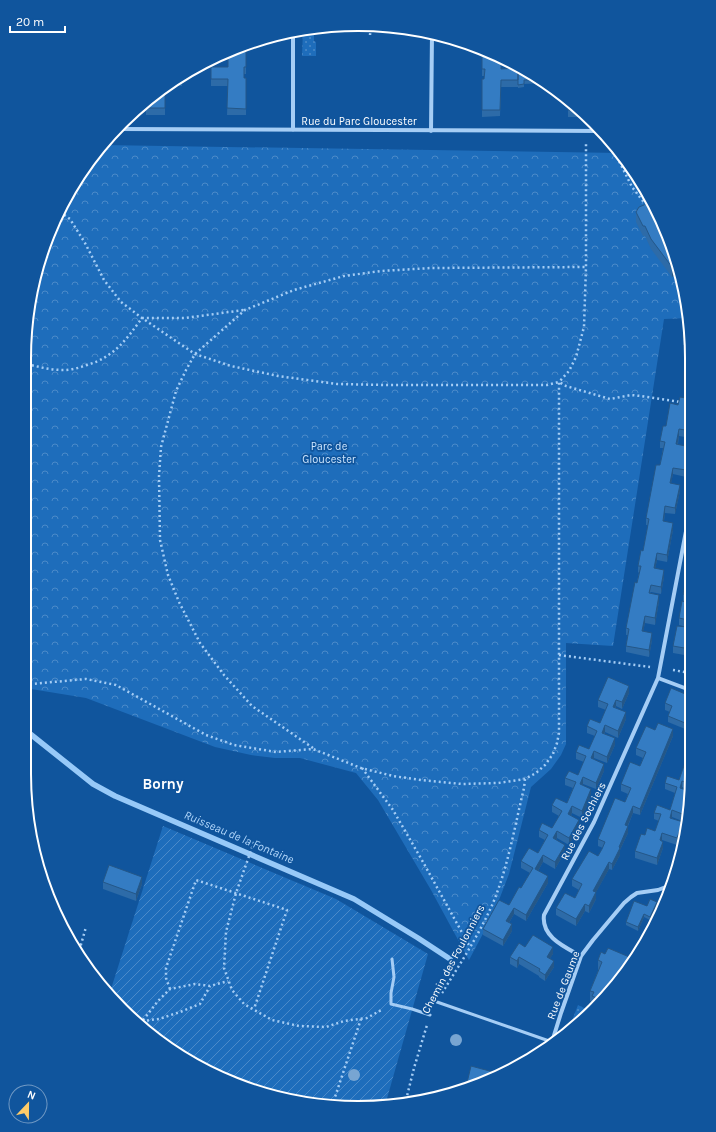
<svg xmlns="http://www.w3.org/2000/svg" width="716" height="1132" font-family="Karla,sans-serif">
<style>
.grass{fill:url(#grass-dots)}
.forest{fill:url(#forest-crowns)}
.garden{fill:url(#garden-furrows)}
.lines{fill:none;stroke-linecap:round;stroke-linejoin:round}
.stream{stroke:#97c9f8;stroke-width:5.5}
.path{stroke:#a5cdf5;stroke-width:2.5;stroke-dasharray:2 3;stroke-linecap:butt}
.service{stroke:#a5cdf5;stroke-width:3}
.minor{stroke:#a5cdf5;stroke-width:4}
.tree{fill:#78a5d2}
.wall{fill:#2d6ba8}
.shaded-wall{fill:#245788}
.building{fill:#347cc3;stroke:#245788}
.labels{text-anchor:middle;stroke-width:3.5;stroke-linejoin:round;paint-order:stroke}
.street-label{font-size:11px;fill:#fff;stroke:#10559d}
.park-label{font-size:11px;fill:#cee6fe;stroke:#10559d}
.water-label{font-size:12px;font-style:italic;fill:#b2d7fb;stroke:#10559d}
.district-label{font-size:15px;font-weight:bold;fill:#fff;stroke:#10559d}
.rim{fill:none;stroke:#fff;stroke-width:2}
</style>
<defs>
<pattern id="grass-dots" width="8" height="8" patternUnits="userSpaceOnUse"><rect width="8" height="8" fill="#1e6dbb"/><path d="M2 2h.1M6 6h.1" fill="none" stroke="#4b8ac9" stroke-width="1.8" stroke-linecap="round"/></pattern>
<pattern id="forest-crowns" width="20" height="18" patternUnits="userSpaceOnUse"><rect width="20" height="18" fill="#1e6dbb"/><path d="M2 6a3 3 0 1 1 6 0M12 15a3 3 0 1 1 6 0" fill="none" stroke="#4b8ac9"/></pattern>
<pattern id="garden-furrows" width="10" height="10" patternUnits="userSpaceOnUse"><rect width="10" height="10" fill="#1e6dbb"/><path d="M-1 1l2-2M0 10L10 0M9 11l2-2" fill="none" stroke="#4b8ac9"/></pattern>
</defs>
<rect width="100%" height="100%" fill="#10559d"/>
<path class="grass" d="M314,27V41L316,42V56H302L303,30Z
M578,1005L588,1010L572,1025L573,1018Z"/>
<path class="forest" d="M102,145L620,153L647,191L681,271L688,318L664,319L613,646L566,643V744L561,755L551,769L531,787L509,874L494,913L469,960L431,890L378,800L356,773L300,758H275L251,755L215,747L86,698L25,688L27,315L50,230L93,155Z"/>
<path class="garden" d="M163,826L336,899L428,954L386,1102L336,1107L250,1090L155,1039L110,992Z"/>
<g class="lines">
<path class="stream" d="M24,729L93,784L115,796L354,899L418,938L450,959"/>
<path class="path" d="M370,35L371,25
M608,139L632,187L646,205L651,201
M60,212L70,219L85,243L104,280L121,302L142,318L195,354L231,366L278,376L337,384L384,385H547L559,382L566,386L610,399L631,395L641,396L681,402
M27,364C39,367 51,370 63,370C71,370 79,368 87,365C114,357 126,340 142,318H185L244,310
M559,655L650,667
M673,670L690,673
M25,683L31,684L86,679L116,685L206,735L234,745L276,752L313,749L361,768L393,776L421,780L462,784L498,783L525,779L536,773L545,765L553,754L557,743L559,733V382L569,371L576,357L584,327L586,267V142
M313,748L252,706L224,675L200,643L179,602L168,575L160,540L159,476L161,447L176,391L186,370L195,354L245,310L294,290L344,276L381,271L431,268L586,267
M362,768L393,810L423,862L470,947
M254,842L236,893L226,932L224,968L232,990L244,1004L272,1020L299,1026L326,1027L344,1021L367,1018L383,1009
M78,955L86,927
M170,989L166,978V968L196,880L287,910L254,1009
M442,993C460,964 479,935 493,903C508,867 515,825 524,788L525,779
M142,1021L159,1019L180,1012L200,1004L210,986
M140,1024L158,1001L170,989L195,984L210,986L228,981
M406,1100L414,1068L427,1025
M332,1106L361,1019"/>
<path class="service" d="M392,959L394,977L391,993V1004L412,1009L430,1015
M437,1002L552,1042"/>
<path class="minor" d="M293,32V130
M117,129L602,131
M431,131L432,33
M658,678L690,690
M581,956C565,947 541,937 544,915L594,822L658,678L691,505
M551,1045L561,1013L581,956L593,940L624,903L631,897L637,893L658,890L671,885"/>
</g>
<g class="tree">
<circle cx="456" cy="1040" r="6"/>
<circle cx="354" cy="1075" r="6"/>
</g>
<path class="wall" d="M368,25V27H319Z
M374,25H380L395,27H374Z
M246,44V74H244V78H246V115H227L228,86H211V67H228Z
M482,50L501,69L518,72H527L546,83L524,84V87L518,88V87H501L500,116L482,117V79H484L485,76H482Z
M182,75V86L168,85Z
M165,87V115H146V101Z
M553,88L562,93L563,95L553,94Z
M568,100L587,117H568Z
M644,205L680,271L672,277L651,249L645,236H643L636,222V212Z
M684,311L691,336V395L684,394V371H686L687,345H683Z
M691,399V438L679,436L678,444L690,454L686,477L673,474L671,483L680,491L675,514L665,513L664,521L673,530L667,562L657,560L655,569L664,577L661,594L651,592L650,593L659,601L655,625L645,623L643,631L652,640L649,657L626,652V646L628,635H626V628L639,573L638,572V566L643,551L648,525H646V518L660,465L663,448H660V441L666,426L678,405Z
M690,555V570H689V563Z
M690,571V602L683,601V594Z
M690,603V656L673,653V646L687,627L679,625V618Z
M629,693L622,709L616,706V708L626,719L618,738L605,732V734L615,745L607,763L594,758V759L604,771L596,789L583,784V785L591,796L582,818L572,813L571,815L579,827L569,845L557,838L556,839L565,852L555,869L543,862L538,871L548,883L526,921L514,914L509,923L512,931L503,946L483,935V929L509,905L521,888L530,873L521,868V861L538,853L545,840L539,837V830L552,828L559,816L552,812V805L567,803L573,788L565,785V778L578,775L584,762L576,759V752L589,749L595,736L587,733V726L600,723L606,710L598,707V700Z
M690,696V731L668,722V716L670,712L665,710V703Z
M655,730L673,736L640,815L633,813L628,826V833L620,850V855L612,870L609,869L596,892V899L589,913L585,911L576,926L556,915V908L575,898L579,890L572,886V879L598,856L603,848L598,846V839L625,802L628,794L621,791V784L640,766L643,758L636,755V748Z
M689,751V790L682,787V789L689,791L685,822L672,817V818L683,829L677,845L662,840L663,848L657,865L635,858V851L645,835L655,831L659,821L654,819V813L670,810L675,793L665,789V783L679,780Z
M103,882L142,884L136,901L103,889Z
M657,905L650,920L644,917L638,931L626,925V922L647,906Z
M525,947L553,954L550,958L554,967L545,981L539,977V976L519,964L517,968L510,964V957Z
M601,952L623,978L592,1006V1002L590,1001V991L598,971V960Z"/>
<path class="shaded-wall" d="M677,263L680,271L672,277V267Z
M679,429V436L676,451V444Z
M690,447V454L686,477V470Z
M673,468V474L670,490V483Z
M680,485V491L675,514V508Z
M665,506V513L663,528V521Z
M673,523V530L667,562V555Z
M657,553V560L654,575V568Z
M664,570V577L661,594V587Z
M659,595V601L655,625V618Z
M645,616V623L642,638V631Z
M652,633V640L649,657V650Z
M629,686V693L622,709V702Z
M616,700V706L613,713V707Z
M626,712V719L618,738V731Z
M605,725V732L602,739V733Z
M673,729V736L640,815V809Z
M615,738V745L607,763V757Z
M594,751V758L591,765V758Z
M604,764V771L596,789V783Z
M583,777V784L580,791V784Z
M682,781V787L680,795V788Z
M591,789V796L582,818V811Z
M689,804V811L685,822V815Z
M572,806V813L568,820V814Z
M633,806V813L625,832V825Z
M672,810V817L670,824V818Z
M579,820V827L569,845V838Z
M683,822V829L677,845V838Z
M628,826V833L620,850V855L612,870V864Z
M557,831V838L553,845V838Z
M662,833V840L660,847V840Z
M663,842V848L657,865V858Z
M565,845V852L555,869V862Z
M543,855V862L535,876V869Z
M609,862V869L593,898V891Z
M548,876V883L526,921V915Z
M142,877V884L136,901V894Z
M596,892V899L589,913V906Z
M657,902V905L650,920V917Z
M585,904V911L576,926V919Z
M514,908V914L506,928V921Z
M644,914V917L638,931V927Z
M512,924V931L503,946V940Z
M553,947V954L547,963V957Z
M519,957V964L517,968V961Z
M554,961V967L545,981V975Z"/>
<path class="building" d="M246,44V67H244V78H246V109L227,108L228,79H211V67H228V52Z
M482,50L501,57V69L518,68V80H501L500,110H482V79H484L485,69H482Z
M518,72H527L540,80H524V84L518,85Z
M182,75V79H177Z
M165,87V108H146V101Z
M553,88L558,91H553Z
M568,100L580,110H568Z
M651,200L677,263L672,267L651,239L645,226H643L636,212L639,207L644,205Z
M684,311L687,312L691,336V363H687V338H683Z
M687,366H691V371H686Z
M684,371H691V388H684Z
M680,397L691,399V431L679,429L676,444L690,447L686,470L673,468L670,483L680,485L675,508L665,506L663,521L673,523L667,555L657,553L654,568L664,570L661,587L651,585L649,593L659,595L655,618L645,616L642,631L652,633L649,650L626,646L629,629L626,628L635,582L637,583L641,566H638L641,550L643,551L649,519L646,518L656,465H660L665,442L660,441L663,426H666L670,403L678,405Z
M690,555V563H689Z
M688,571H690V595L683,594Z
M682,601L690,603V649L673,646L677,626L687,627L688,620L679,618Z
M608,677L629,686L622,702L616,700L613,707L626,712L618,731L605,725L602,733L615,738L607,757L594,751L591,758L604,764L596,783L583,777L580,784L591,789L582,811L572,806L568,814L579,820L569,838L557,831L553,838L565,845L555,862L543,855L535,869L548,876L526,915L514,908L506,921L512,924L503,940L483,929L499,900L509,905L519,887L521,888L533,868L521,861L529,848L538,853L548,835L539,830L542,823L552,828L562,811L552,805L556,798L567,803L576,782L565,778L569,771L578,775L586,756L576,752L579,745L589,749L597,731L587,726L590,719L600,723L608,704L598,700Z
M671,688L690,696V725L668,716L672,706L665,703Z
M658,723L673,729L640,809L633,806L625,825L628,826L619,847L620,848L612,864L609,862L593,891L596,892L589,906L585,904L576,919L556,908L565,893L575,898L582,884L572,879L589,851L598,856L602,849L605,842L598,839L615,798L625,802L631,788L621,784L630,762L640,766L646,752L636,748L646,726L655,730Z
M689,751V783L682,781L680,788L689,791V804L685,815L672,810L670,818L683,822L677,838L662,833L660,840L663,842L657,858L635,851L641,834L645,835L647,828L655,831L661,814L654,813L657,805L670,810L677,787L665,783L667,776L679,780Z
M109,865L142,877L136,894L103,882Z
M650,899L657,902L650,917L644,914L638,927L626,922L634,901L647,906Z
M533,935L553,947L547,957L554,961L545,975L539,971L540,969L519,957L517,961L510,957L519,943L525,947Z
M608,948L634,959L623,978L603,996H602L599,999L592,996L594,992L590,991L602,962L598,960L601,952L605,954Z
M471,1066L497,1073L466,1087Z"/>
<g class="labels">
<g class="street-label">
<text x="359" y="125">Rue du Parc Gloucester</text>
<text transform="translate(583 821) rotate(-63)" y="4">Rue des Sochiers</text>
<text transform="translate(453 959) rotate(-62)" y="4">Chemin des Foulonniers</text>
<text transform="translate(563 985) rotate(-69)" y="4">Rue de Gaume</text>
</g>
<g class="park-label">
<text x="329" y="450">Parc de<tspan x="329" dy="13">Gloucester</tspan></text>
</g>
<g class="water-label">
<text transform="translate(239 837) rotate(23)" y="4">Ruisseau de la Fontaine</text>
</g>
<g class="district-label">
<text x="163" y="789">Borny</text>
</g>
</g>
<path d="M0 0H716V1132H0ZM358 31H358A327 327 0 0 1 685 358V774A327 327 0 0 1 358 1101H358A327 327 0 0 1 31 774V358A327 327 0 0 1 358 31Z" fill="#10559d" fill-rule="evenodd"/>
<path class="rim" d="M358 31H358A327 327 0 0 1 685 358V774A327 327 0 0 1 358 1101H358A327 327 0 0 1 31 774V358A327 327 0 0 1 358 31Z"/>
<g transform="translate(28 1104) rotate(22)"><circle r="19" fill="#10559d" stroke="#7099c4"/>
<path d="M0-3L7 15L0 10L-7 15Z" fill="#ffcc69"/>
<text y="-6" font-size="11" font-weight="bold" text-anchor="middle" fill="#ffffff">N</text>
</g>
<path d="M10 26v6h55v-6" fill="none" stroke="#ffffff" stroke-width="2"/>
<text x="16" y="26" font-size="12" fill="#ffffff" stroke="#10559d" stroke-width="3" paint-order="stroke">20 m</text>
</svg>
